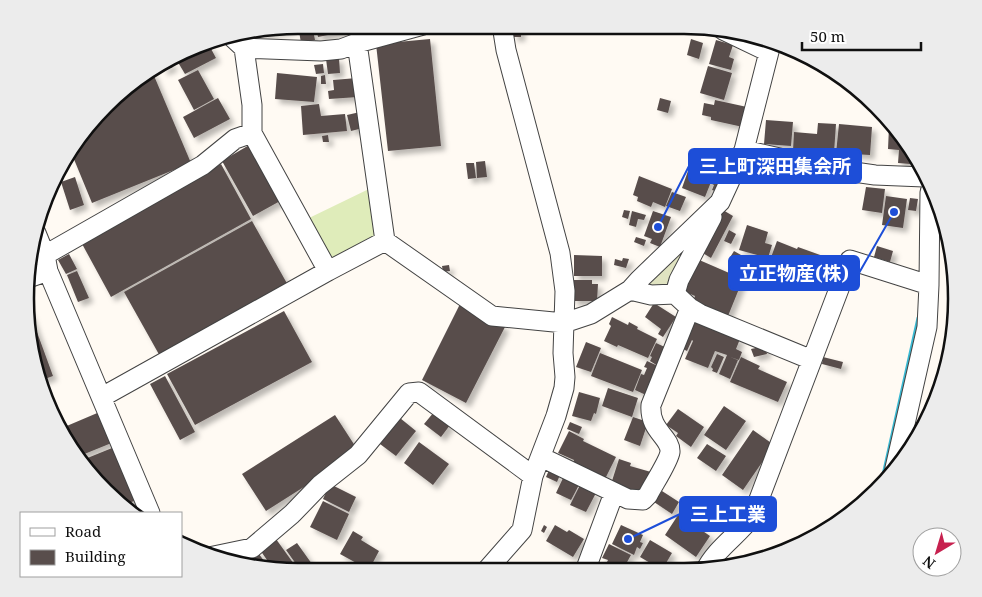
<svg xmlns="http://www.w3.org/2000/svg" width="982" height="597" font-family="'Noto Serif','Noto Sans JP',serif">
<style>
.green{fill:#dfecba}
.cemetery{fill:#e0e3c1}
.lines{fill:none;stroke-linecap:round;stroke-linejoin:round}
.stream{stroke:#38b9d3;stroke-width:5}
.building{fill:#594e4c;filter:url(#shadow)}
.street-casing{stroke:#434343;stroke-width:21}
.street{stroke:#fff;stroke-width:19}
.rim{fill:none;stroke:#101010;stroke-width:2.5}
.leader{fill:none;stroke:#1d4ed8;stroke-width:2}
.callout-dot{fill:#1d4ed8;stroke:#fff;stroke-width:2}
.callout{fill:#1d4ed8;stroke:#1d4ed8;stroke-width:2}
.callout-label{font-size:19px;text-anchor:middle;font-weight:bold;fill:#fff}
</style>
<defs>
<filter id="shadow"><feDropShadow dx="4.5" dy="4.5" stdDeviation="2.5" flood-color="#0004"/></filter>
</defs>
<rect width="100%" height="100%" fill="#fffaf3"/>
<path class="green" d="M373,187L379,234L336,260L329,259L307,219Z"/>
<path class="cemetery" d="M702,228L669,289L640,286Z"/>
<g class="lines">
<path class="stream" d="M882,484L919,318"/>
</g>
<path class="building" d="M298,25H312L315,40L301,43Z
M315,25H374V26L318,37Z
M294,26V29L260,36L259,32Z
M513,28H521V37H513Z
M430,39L441,146L388,151L376,44Z
M691,39L703,43L699,59L687,55Z
M716,40L733,45L729,57L734,59L731,70L709,64Z
M209,45L216,58L185,74L176,59L194,49L196,52Z
M339,58L340,73L328,74L326,59Z
M171,61L173,67L163,71L162,66Z
M323,64L324,73L316,74L314,65Z
M708,66L732,73L724,100L700,93Z
M198,70L214,99L194,110L178,80Z
M152,71L191,163L92,203L71,152L81,132L132,81Z
M277,73L317,77L314,102L275,99Z
M325,75L326,84H321V76Z
M357,78L358,97L329,99L328,91L334,90L333,80Z
M218,98L230,119L194,138L183,117Z
M660,98L671,101L668,113L657,110Z
M715,100L747,107L743,127L711,120V117L702,115L704,103L714,105Z
M319,104L321,116L345,114L347,131L303,135L301,106Z
M360,112L363,128L351,131L347,115Z
M766,120L793,122L791,146L764,144Z
M818,123L836,124L834,153L793,150L794,132L817,134Z
M839,124L872,127L870,155L836,153Z
M889,127H891L910,146V164L898,163L899,150L888,149Z
M328,135L329,142H323L322,136Z
M251,144L282,200L253,216L222,161Z
M485,161L487,177L477,178L476,162Z
M466,163H474L476,178L468,179Z
M221,164L251,219L111,297L81,242Z
M689,168L713,177L705,197L682,188Z
M716,172L726,176L715,191L712,190L714,185L712,184Z
M639,176L672,189L665,207L653,202L651,207L637,201L638,197L633,195Z
M75,177L84,205L70,210L61,182Z
M866,187L885,189L882,213L862,210Z
M672,192L686,197L680,211L666,206Z
M886,196L907,199L903,228L882,225Z
M910,198L918,199L916,211L908,210Z
M624,210L630,211L628,219L622,217Z
M723,210L733,216L711,258L701,252Z
M632,211L646,215L644,220L638,219L636,227L629,225Z
M653,211L671,217L660,247L650,243L652,239L644,236Z
M252,221L289,287L161,358L124,292Z
M747,225L768,232L765,243L772,245L768,258L739,250Z
M729,230L736,234L731,244L724,241Z
M636,237L646,240L644,246L634,242Z
M777,241L797,249L798,247L823,256L815,278L770,260Z
M877,246L893,251L890,262L874,257Z
M734,251L741,255L737,263L729,259Z
M69,254L77,269L66,274L58,260Z
M574,255L602,256V276H574Z
M623,258L629,259L626,268L614,265L615,259L622,261Z
M697,259L743,279L728,316L693,301L695,296L683,291Z
M449,265L450,271L443,272L442,266Z
M77,271L89,298L78,302L67,275Z
M573,280H592V284H598L597,301H573Z
M25,299L53,376L39,381Z
M654,303L676,317L663,337L658,334L661,329L645,317Z
M460,304L505,327L466,403L422,380Z
M284,311L312,362L195,425L167,374Z
M612,317L628,325L629,322L638,327L637,329L657,339L648,358L618,345L617,347L604,341L611,326L609,324Z
M695,319L727,333L726,335L731,337V335L740,339L736,349L742,352L739,360L730,357L738,360L730,379L719,374L727,355L715,351L708,368L685,359L693,341L692,340L687,351L681,348Z
M586,342L601,348L591,372L576,367Z
M656,343L667,348L658,366L650,361L652,357L650,356Z
M765,346L767,354L754,357L751,349Z
M600,353L642,370L633,392L591,376Z
M717,354L724,357L717,373L712,371L713,369L711,367Z
M741,357L760,366L758,369L787,382L778,402L730,382Z
M823,357L843,362L841,369L822,364Z
M647,361L658,366L646,395L635,390L641,374L644,375L647,368L644,367Z
M165,376L195,432L180,440L150,384Z
M608,388L638,398L632,417L602,406Z
M579,392L600,398L596,414L594,413L591,421L572,416Z
M724,406L746,421L726,450L704,435Z
M678,409L704,427L691,447L676,436L678,433L666,425Z
M102,411L114,442L77,457L62,428Z
M434,412L450,425L441,437L424,424Z
M335,415L359,452L266,511L242,474Z
M633,417L648,422L640,446L624,440Z
M400,418L416,431L396,456L380,444Z
M570,422L582,427L579,434L567,429Z
M753,430L774,445L743,490L722,475Z
M569,431L584,439L583,441L616,457L605,479L573,464L574,460L558,453Z
M419,442L449,464L433,485L404,463Z
M707,444L726,456L716,471L697,458Z
M117,446L139,499L124,505L80,461Z
M619,459L631,463L630,466L651,472L643,495L611,484Z
M549,470L560,475L557,482L546,477Z
M563,478L579,485L571,500L556,493Z
M330,484L356,497L349,512L323,499Z
M580,485L596,493L586,512L570,505Z
M662,491L679,502L672,514L654,502Z
M323,501L349,514L337,540L310,527Z
M143,505L146,513H133L130,510Z
M680,512L696,523L694,525L710,536L696,557L665,535Z
M544,525L547,527L544,533L541,531Z
M555,525L567,532L569,530L584,539L573,557L546,541Z
M621,525L643,535L640,542L643,543L640,549L637,547L634,555L612,544Z
M353,531L363,537L361,540L379,551L369,570L340,554Z
M276,539L299,571L274,570L260,550Z
M650,540L672,553L662,570L640,557Z
M297,543L317,571H301L286,550Z
M609,544L631,555L626,564L636,569L635,571H617L605,566L608,560L602,558Z
M256,550L270,569L238,563Z
M559,565L568,571H555Z"/>
<g class="lines">
<g class="street-casing">
<path id="street" d="M723,30L769,52
M231,36L244,48L321,51L341,49L357,43L423,25
M357,43L385,241L492,316L564,323L591,314L630,290L651,295L675,294
M244,48L252,105V133L328,271
M744,150L819,167L875,175L924,177
M712,217L679,280L675,294L690,308L700,314L812,360
M36,233L45,255L48,271L150,513
M45,255L203,165L235,139L252,133
M28,278L48,271
M630,290L639,280L720,202L744,150L772,40
M102,397L328,271L385,241
M541,457L628,499L643,500L648,495C653,485 669,461 670,452C671,437 649,431 651,405L690,308
M895,468L927,327L929,285L930,192
M209,557L252,548L292,514L320,485L358,455L409,393L419,392L533,476
M486,571L522,530L533,476L556,416L564,388L565,377L563,353L565,291L560,253L506,50L502,25
M585,571L614,493
M705,571C716,548 739,535 753,515L850,260L929,285"/>
</g>
<use href="#street" class="street"/>
</g>
<path d="M0 0H982V597H0ZM298 34H684A264 264 0 0 1 948 298V299A264 264 0 0 1 684 563H298A264 264 0 0 1 34 299V298A264 264 0 0 1 298 34Z" fill="#ececec" fill-rule="evenodd"/>
<path class="rim" d="M298 34H684A264 264 0 0 1 948 298V299A264 264 0 0 1 684 563H298A264 264 0 0 1 34 299V298A264 264 0 0 1 298 34Z"/>
<path class="leader" d="M658 227L689 166M894 212L859 273M628 539L680 514"/>
<g class="callout-dot">
<circle cx="658" cy="227" r="5"/>
<circle cx="894" cy="212" r="5"/>
<circle cx="628" cy="539" r="5"/>
</g>
<g class="callout">
<rect x="689" y="149" width="172" height="34" rx="5"/>
<rect x="729" y="256" width="130" height="34" rx="5"/>
<rect x="680" y="497" width="96" height="34" rx="5"/>
</g>
<g class="callout-label">
<text x="775" y="173">三上町深田集会所</text>
<text x="794" y="280">立正物産(株)</text>
<text x="728" y="521">三上工業</text>
</g>
<rect x="20" y="512" width="162" height="65" fill="#ffffff" stroke="#9f9f9f"/>
<rect x="30" y="528" width="25" height="8" fill="#ffffff" stroke="#9f9f9f"/>
<text x="65" y="537" font-size="15" fill="#101010">Road</text>
<rect x="30" y="550" width="25" height="15" fill="#594e4c" stroke="#9f9f9f"/>
<text x="65" y="562" font-size="15" fill="#101010">Building</text>
<g transform="translate(937 552) rotate(218)"><circle r="24" fill="#ffffff" stroke="#9f9f9f"/>
<path d="M0-4L9 19L0 12L-9 19Z" fill="#c7214f"/>
<text y="-8" font-size="14" font-weight="bold" text-anchor="middle" fill="#101010">N</text>
</g>
<path d="M802 42v8h119v-8" fill="none" stroke="#101010" stroke-width="2.5"/>
<text x="810" y="42" font-size="15" fill="#101010" stroke="#ffffff" stroke-width="4" paint-order="stroke">50 m</text>
</svg>
